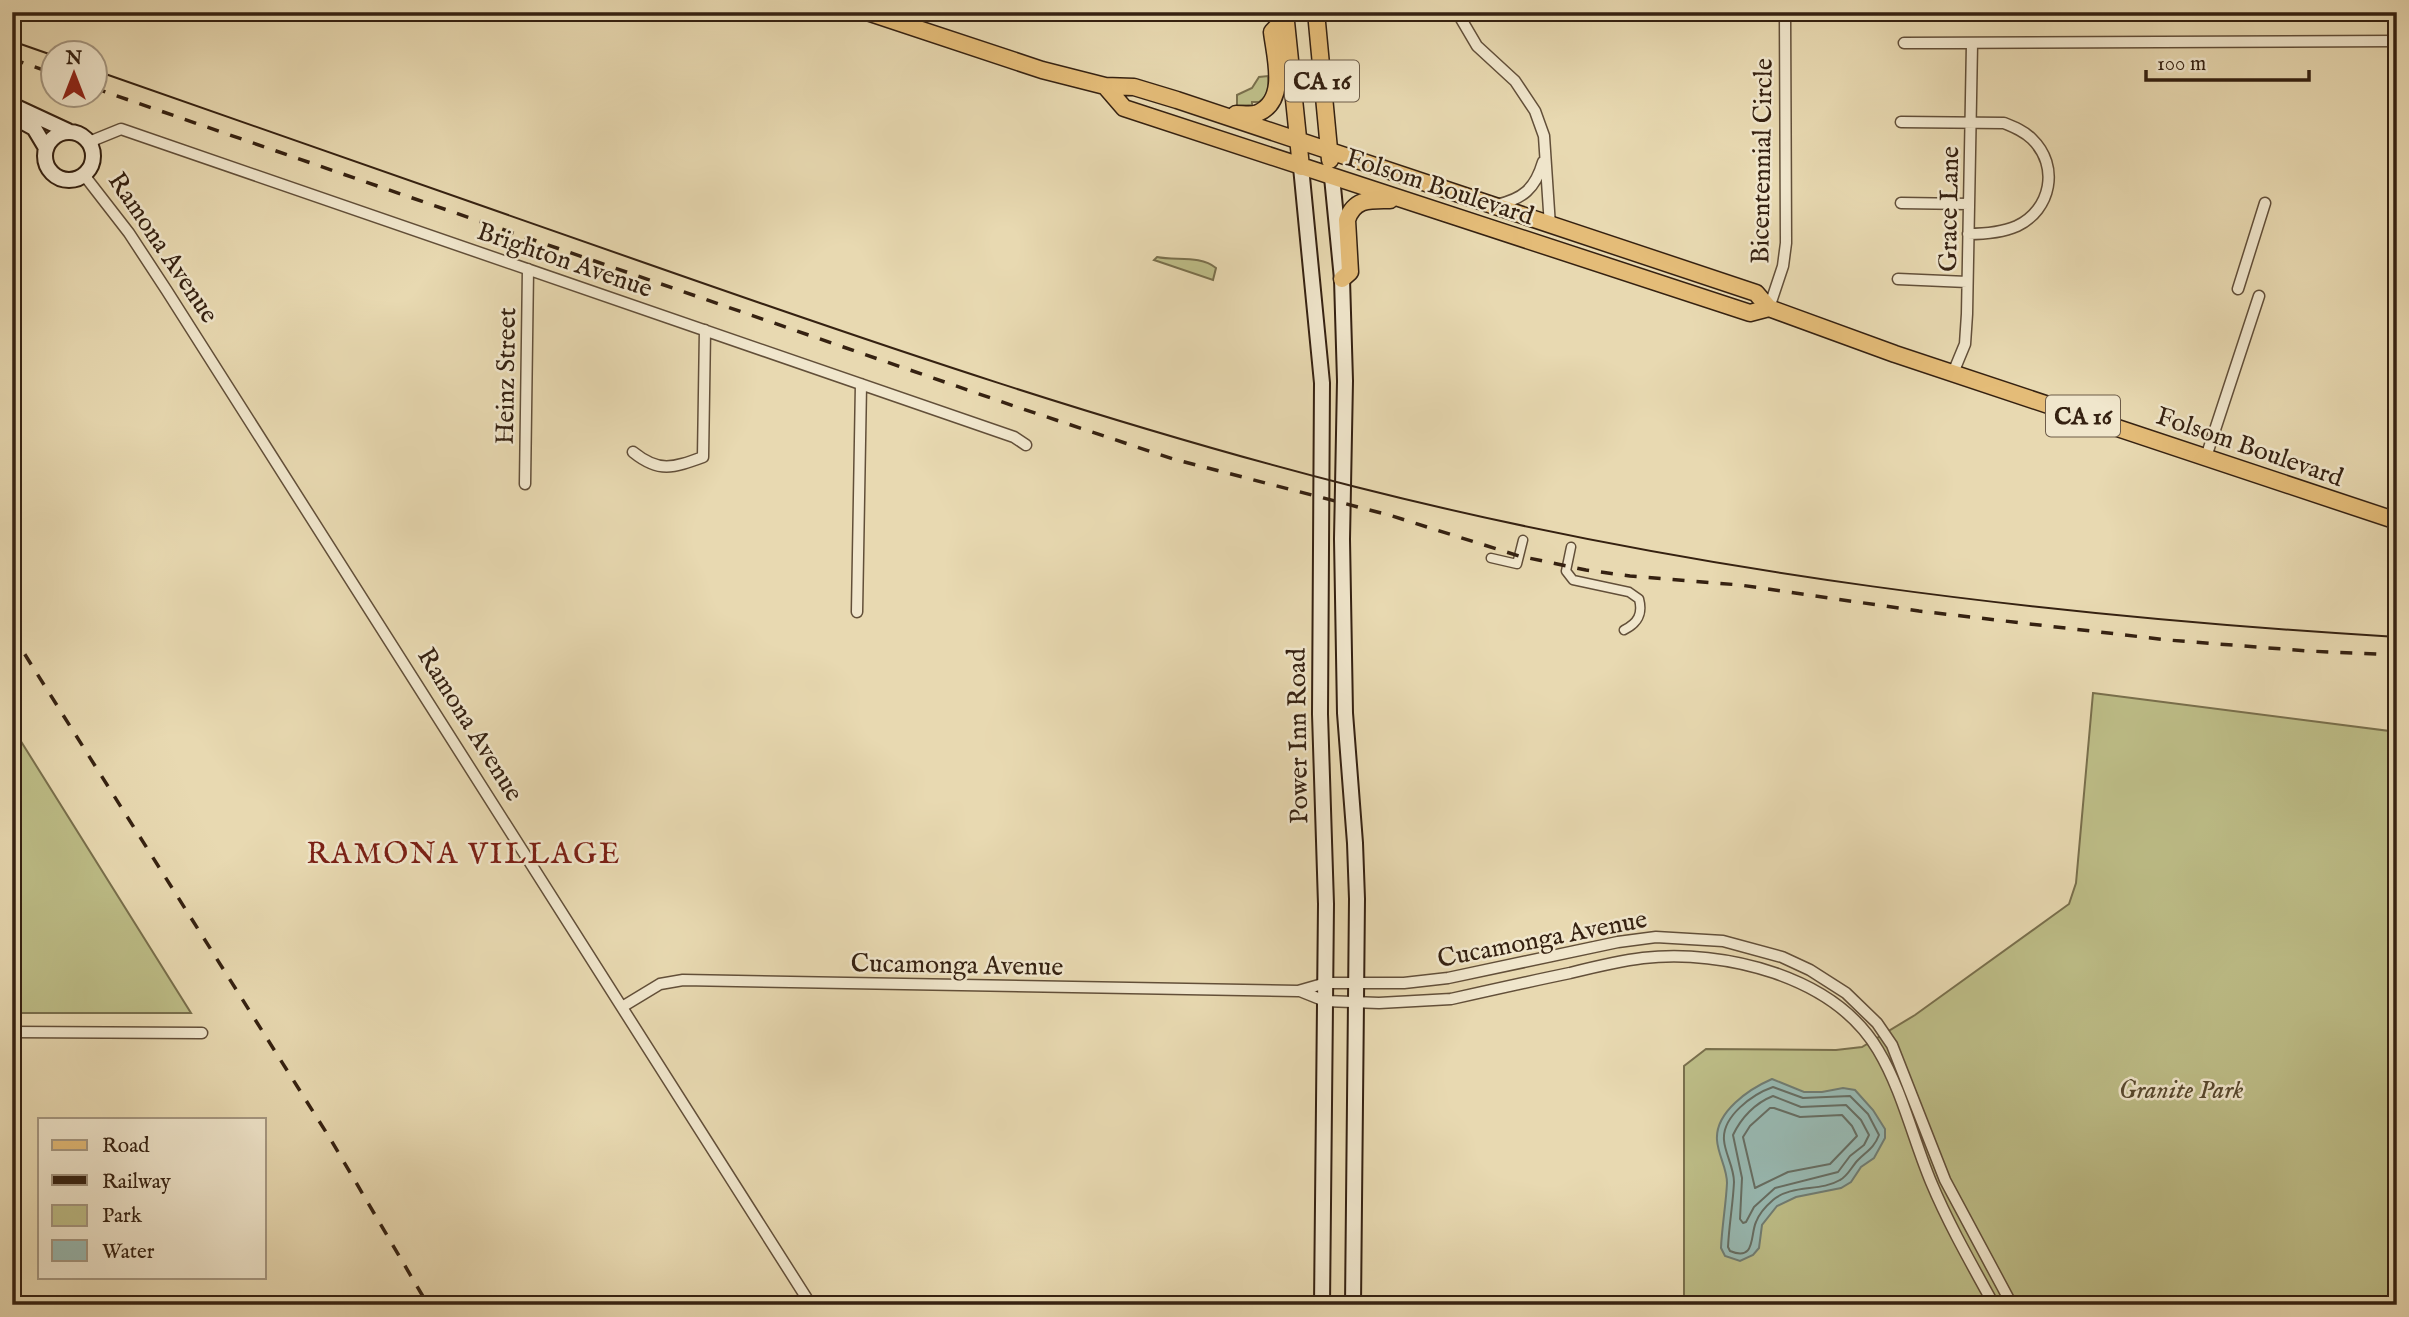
<svg xmlns="http://www.w3.org/2000/svg" width="2409" height="1317" font-family="'IM FELL English',serif">
<style>
.green{fill:#bdbd87;stroke:#796f4c;stroke-width:2}
.water{fill:#98b9b2;stroke:#707c72;stroke-width:2}
.lines{fill:none;stroke-linecap:round;stroke-linejoin:round}
.shore{stroke:#666d62;stroke-width:2}
.pedestrian-casing{stroke:#624f39;stroke-width:11}
.minor-casing{stroke:#624f39;stroke-width:13}
.secondary-casing{stroke:#352111;stroke-width:18}
.primary-casing{stroke:#352111;stroke-width:19}
.pedestrian{stroke:#f0e6cc;stroke-width:8}
.minor{stroke:#f0e6cc;stroke-width:10}
.secondary{stroke:#f0e6cc;stroke-width:14}
.primary{stroke:#e4bc78;stroke-width:16}
.tram{stroke:#352111;stroke-width:2}
.rail{stroke:#352111;stroke-width:3.5;stroke-dasharray:12 12;stroke-linecap:butt}
.labels{text-anchor:middle;stroke-width:5;stroke-linejoin:round;paint-order:stroke}
.shield{fill:#f0e6cc;stroke:#6d5c49;stroke-width:2}
.shield-label{font-size:24px;font-weight:bold;fill:#352111}
.street-label{font-size:26px;fill:#352111;stroke:#f0e6cc}
.park-label{font-size:26px;font-style:italic;fill:#57482e;stroke:#f0e6cc}
.quarter-label{font-size:30px;letter-spacing:2px;fill:#7a1f14;stroke:#f0e6cc}
</style>
<rect width="100%" height="100%" fill="#e8d9b1"/>
<filter id="stains"><feTurbulence type="fractalNoise" baseFrequency=".00286" numOctaves="4"/><feColorMatrix values="0 0 0 0 .2 0 0 0 0 .09 0 0 0 0 .02 0 0 0 .5 -.17"/></filter>
<radialGradient id="worn" r=".72"><stop offset=".6" stop-color="#630" stop-opacity="0"/><stop offset="1" stop-color="#630" stop-opacity=".3"/></radialGradient>
<path class="green" d="M1268,76C1269,88 1269,95 1259,102H1252V105L1237,106V95L1252,88L1259,77Z
M1157,257C1176,261 1200,255 1216,268L1213,280L1154,260Z
M2093,693L2397,732V1305H1684V1066L1706,1049L1836,1050L1862,1047L1915,1015L2069,904L2076,883Z
M12,727L191,1013H12Z"/>
<path class="water" d="M1772,1079L1804,1092H1822L1843,1088L1855,1090L1873,1110L1885,1129V1138L1874,1158L1861,1167L1851,1182L1841,1188L1796,1197L1777,1206L1762,1225L1759,1248L1753,1255L1740,1261L1725,1256L1721,1248C1722,1226 1726,1204 1727,1183C1727,1168 1718,1155 1717,1140C1715,1112 1749,1089 1772,1079Z"/>
<g class="lines">
<path class="shore" d="M1773,1087L1803,1098L1850,1096L1868,1114L1879,1135C1874,1148 1867,1151 1858,1160C1852,1166 1848,1176 1840,1180C1820,1192 1792,1184 1773,1200C1766,1206 1759,1214 1756,1222C1750,1235 1756,1262 1730,1251L1728,1247C1729,1225 1733,1204 1734,1182C1734,1167 1725,1154 1724,1140C1722,1116 1753,1094 1773,1087Z
M1773,1096L1801,1107L1846,1105L1861,1120L1869,1135L1864,1145L1850,1156L1838,1172L1775,1188L1754,1207L1746,1222L1743,1223L1740,1219L1742,1178L1733,1135C1741,1118 1755,1103 1773,1096Z
M1770,1108H1774L1800,1117L1842,1115L1852,1126L1857,1136L1830,1164L1788,1172L1755,1188L1743,1137L1750,1126Z"/>
<g class="pedestrian-casing">
<path id="pedestrian" d="M1571,547L1566,571L1573,580L1629,592L1639,599C1643,614 1638,623 1624,630
M1491,558L1517,564L1523,540"/>
</g>
<g class="minor-casing">
<path id="minor" d="M1457,12L1477,46L1515,81L1535,111L1544,136L1550,226
M1904,43L2397,41
M1901,122L2004,123C2014,127 2024,131 2032,139C2060,166 2051,210 2017,226C2001,233 1985,234 1968,234
M89,142L121,129L1014,437L1026,445
M84,175L129,233L167,291L811,1305
M1901,203L1969,204
M1496,205C1523,199 1535,189 1543,162
M1898,279L1967,282
M2238,289L2265,203
M1769,308L1783,266L1786,243L1785,12
M1953,373L1965,344L1967,314L1972,44
M633,452C659,473 673,468 703,457L705,330
M2206,457L2259,296
M525,484L528,269
M857,612L861,384
M1300,991L1325,1001L1379,1003L1451,999C1491,990 1531,981 1570,973C1594,967 1618,961 1643,958C1724,949 1834,976 1878,1050C1902,1090 1913,1139 1931,1182C1949,1225 1972,1265 1994,1305
M622,1007L660,984L683,980L1298,991L1326,983H1404L1448,978L1618,942L1656,937L1723,941L1782,957L1810,970L1846,993L1877,1023L1892,1045L1945,1180L2012,1305
M12,1032L202,1033"/>
</g>
<g class="secondary-casing">
<path id="secondary" d="M12,105L68,131
M12,116L34,128L46,148
M45 156a24 24 0 1 1 48 0a24 24 0 1 1-48 0Z
M1301,167L1322,383L1320,714L1326,904L1322,1305
M1332,177L1342,279L1345,381L1342,539L1345,713L1355,843L1357,899L1353,1305"/>
</g>
<g class="primary-casing">
<path id="primary" d="M867,12L1042,70L1105,86L1134,87L1177,100L1756,293L1769,308L1895,354L2397,521
M1285,12L1301,167
M1316,12L1330,160
M1105,86L1124,108L1750,313L1769,308
M1236,114C1243,114 1252,116 1258,113C1288,100 1275,57 1272,32L1285,18
M1342,279L1350,272L1347,220C1354,198 1371,200 1390,200"/>
</g>
<use href="#pedestrian" class="pedestrian"/>
<use href="#minor" class="minor"/>
<use href="#secondary" class="secondary"/>
<use href="#primary" class="primary"/>
<path class="tram" d="M12,41L52,55
M94,70C279,135 464,199 648,264C882,346 1116,426 1356,487C1695,573 2047,616 2397,637"/>
<path class="rail" d="M12,59L52,73
M94,88L1014,406L1173,459L1389,515L1519,556L1586,570L1630,576L1740,585L1919,611L2168,640L2308,651L2397,655
M12,634L331,1140L428,1305"/>
</g>
<g class="labels">
<g class="shield">
<rect x="1285" y="60.5" width="74" height="41" rx="5"/>
<rect x="2046" y="395.5" width="74" height="41" rx="5"/>
</g>
<g class="shield-label">
<text x="1322" y="89">CA 16</text>
<text x="2083" y="424">CA 16</text>
</g>
<g class="street-label">
<text transform="translate(1761 161) rotate(-89)" y="9">Bicentennial Circle</text>
<text transform="translate(1440 186) rotate(18)" y="9">Folsom Boulevard</text>
<text transform="translate(1948 209) rotate(-89)" y="9">Grace Lane</text>
<text transform="translate(164 247) rotate(56)" y="9">Ramona Avenue</text>
<text transform="translate(565 259) rotate(19)" y="9">Brighton Avenue</text>
<text transform="translate(505 376) rotate(-89)" y="9">Heinz Street</text>
<text transform="translate(2250 446) rotate(19)" y="9">Folsom Boulevard</text>
<text transform="translate(471 724) rotate(58)" y="9">Ramona Avenue</text>
<text transform="translate(1297 736) rotate(-91)" y="9">Power Inn Road</text>
<text transform="translate(1542 938) rotate(-11)" y="9">Cucamonga Avenue</text>
<text transform="translate(957 964) rotate(1)" y="9">Cucamonga Avenue</text>
</g>
<g class="park-label">
<text x="2181" y="1098">Granite Park</text>
</g>
<g class="quarter-label">
<text x="464" y="863">RAMONA VILLAGE</text>
</g>
</g>
<rect width="2409" height="1317" fill="none" stroke="#e8d9b1" stroke-width="42"/>
<rect x="14" y="14" width="2381" height="1289" fill="none" stroke="#352111" stroke-width="3.5"/>
<rect x="21" y="21" width="2367" height="1275" fill="none" stroke="#352111" stroke-width="2"/>
<rect x="38" y="1118" width="228" height="161" fill="#f0e6cc" stroke="#a59781" stroke-width="2"/>
<rect x="52" y="1140" width="35" height="10" fill="#e4bc78" stroke="#a59781" stroke-width="2"/>
<text x="102" y="1152" font-size="21" fill="#352111">Road</text>
<rect x="52" y="1175" width="35" height="10" fill="#352111" stroke="#a59781" stroke-width="2"/>
<text x="102" y="1188" font-size="21" fill="#352111">Railway</text>
<rect x="52" y="1205" width="35" height="21" fill="#bdbd87" stroke="#a59781" stroke-width="2"/>
<text x="102" y="1222" font-size="21" fill="#352111">Park</text>
<rect x="52" y="1240" width="35" height="21" fill="#98b9b2" stroke="#a59781" stroke-width="2"/>
<text x="102" y="1258" font-size="21" fill="#352111">Water</text>
<g transform="translate(74 74)"><circle r="33" fill="#f0e6cc" stroke="#a59781" stroke-width="2"/>
<path d="M0-5L12 26L0 18L-12 26Z" fill="#8f2418"/>
<text y="-10" font-size="19" font-weight="bold" text-anchor="middle" fill="#352111">N</text>
</g>
<path d="M2146 70v10h163v-10" fill="none" stroke="#352111" stroke-width="3.5"/>
<text x="2157" y="70" font-size="21" fill="#352111" stroke="#f0e6cc" stroke-width="5" paint-order="stroke">100 m</text>
<rect width="100%" height="100%" filter="url(#stains)"/>
<rect width="100%" height="100%" fill="url(#worn)"/>
</svg>
